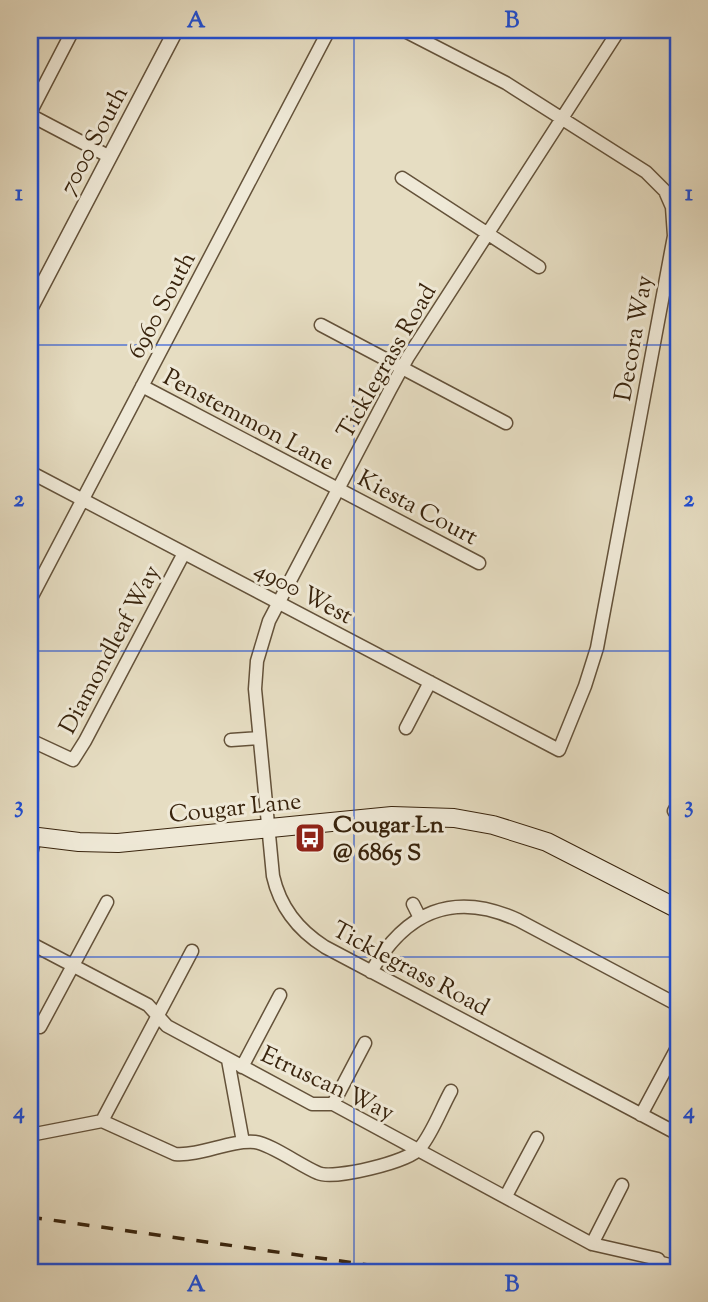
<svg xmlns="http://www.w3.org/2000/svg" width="708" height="1302" font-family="'Sorts Mill Goudy',serif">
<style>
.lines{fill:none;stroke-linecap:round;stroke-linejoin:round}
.service-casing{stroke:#64523a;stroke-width:9}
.minor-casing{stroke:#64523a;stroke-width:15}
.tertiary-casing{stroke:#64523a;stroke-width:17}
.secondary-casing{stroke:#39240d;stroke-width:20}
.service{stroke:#efe9d7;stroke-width:6}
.minor{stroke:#efe9d7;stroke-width:12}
.tertiary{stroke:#efe9d7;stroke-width:14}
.secondary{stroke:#efe9d7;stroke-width:18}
.rail{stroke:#39240d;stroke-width:3.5;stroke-dasharray:12 12;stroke-linecap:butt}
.grid{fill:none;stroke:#1d4ed8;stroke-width:2;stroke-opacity:0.55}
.labels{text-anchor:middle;stroke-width:6;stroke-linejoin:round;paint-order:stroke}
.street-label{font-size:24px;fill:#39240d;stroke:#efe9d7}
.poi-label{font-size:24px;font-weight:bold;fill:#39240d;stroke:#efe9d7;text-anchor:start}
.neatline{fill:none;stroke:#1d4ed8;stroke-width:2.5}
.grid-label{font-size:23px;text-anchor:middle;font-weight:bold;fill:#1d4ed8}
</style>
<rect width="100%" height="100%" fill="#e6ddc2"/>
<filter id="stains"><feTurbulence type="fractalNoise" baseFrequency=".00286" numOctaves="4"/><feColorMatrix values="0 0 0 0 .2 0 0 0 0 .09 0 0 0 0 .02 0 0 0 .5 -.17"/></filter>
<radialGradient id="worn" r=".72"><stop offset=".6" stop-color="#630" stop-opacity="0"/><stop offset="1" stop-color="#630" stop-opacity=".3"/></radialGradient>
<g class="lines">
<g class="service-casing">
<path id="service" d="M658,1259L678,1264"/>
</g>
<g class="minor-casing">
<path id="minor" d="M619,30L408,357L390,390L269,621L257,661L255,689L273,876C280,907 298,930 325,947L678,1134
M30,113L73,30
M30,115L110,157
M402,178L539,267
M321,325L506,423
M142,386L479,563
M30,472L559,750L585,686L597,648L674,236L672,207L665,191L646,172L506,83L403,30
M30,600L329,30
M406,728L430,682
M30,740L73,760L85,741L184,553
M231,740L259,738
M678,804L674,811L678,813
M30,858L35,837
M413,904L420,918
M30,943L148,1005L167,1026L312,1104H333L592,1244L658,1259
M371,972C405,912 453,890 518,920L678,1005
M40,1027L107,902
M228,1060L243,1142
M242,1067L280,995
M333,1104L365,1043
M641,1115L678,1046
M102,1121L192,951
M30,1135L102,1121L175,1154C202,1156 228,1140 255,1142C271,1144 301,1166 318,1173C333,1180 409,1162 420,1148C433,1132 441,1109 451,1091
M506,1196L537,1138
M592,1244L622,1185"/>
</g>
<g class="tertiary-casing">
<path id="tertiary" d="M30,309L176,30"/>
</g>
<g class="secondary-casing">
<path id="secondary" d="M30,836L79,842L118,843L392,816L454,818L493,825L547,842L678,909"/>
</g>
<use href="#service" class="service"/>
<use href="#minor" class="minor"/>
<use href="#tertiary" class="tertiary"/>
<use href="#secondary" class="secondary"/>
<path class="rail" d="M30,1217L418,1272"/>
</g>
<path class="grid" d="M354,30V1272M30,345H678M30,651H678M30,957H678"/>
<defs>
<g id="bus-square" transform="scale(1.575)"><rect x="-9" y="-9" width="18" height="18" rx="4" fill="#8f2418" stroke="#efe9d7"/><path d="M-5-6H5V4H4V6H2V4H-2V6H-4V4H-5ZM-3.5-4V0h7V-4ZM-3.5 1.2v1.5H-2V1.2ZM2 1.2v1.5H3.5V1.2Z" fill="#fff"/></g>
</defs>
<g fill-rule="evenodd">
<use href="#bus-square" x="310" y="838"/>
</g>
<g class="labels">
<g class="street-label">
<text transform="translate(93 140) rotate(-62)" y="8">7000 South</text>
<text transform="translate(161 305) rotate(-62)" y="8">6960 South</text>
<text transform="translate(633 338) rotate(-80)" y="8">Decora Way</text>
<text transform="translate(386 361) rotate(-60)" y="8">Ticklegrass Road</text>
<text transform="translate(249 419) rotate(28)" y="8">Penstemmon Lane</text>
<text transform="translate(418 507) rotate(28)" y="8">Kiesta Court</text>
<text transform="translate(304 592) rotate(28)" y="8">4900 West</text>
<text transform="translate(109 649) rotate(-62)" y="8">Diamondleaf Way</text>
<text transform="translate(235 807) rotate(-6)" y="8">Cougar Lane</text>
<text transform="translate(411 968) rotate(28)" y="8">Ticklegrass Road</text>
<text transform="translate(328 1083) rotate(25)" y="8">Etruscan Way</text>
</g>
<g class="poi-label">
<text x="333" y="832">Cougar Ln<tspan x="333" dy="28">@ 6865 S</tspan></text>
</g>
</g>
<rect width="708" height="1302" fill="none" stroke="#e6ddc2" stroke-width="77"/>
<rect x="38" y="38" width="632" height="1226" class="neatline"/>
<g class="grid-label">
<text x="196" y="27">A</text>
<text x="512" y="27">B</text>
<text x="19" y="200">1</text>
<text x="689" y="200">1</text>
<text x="19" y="506">2</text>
<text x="689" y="506">2</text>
<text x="19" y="812">3</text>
<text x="689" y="812">3</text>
<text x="19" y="1118">4</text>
<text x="689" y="1118">4</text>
<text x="196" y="1291">A</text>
<text x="512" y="1291">B</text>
</g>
<rect width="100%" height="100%" filter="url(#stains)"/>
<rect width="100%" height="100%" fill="url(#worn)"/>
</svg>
